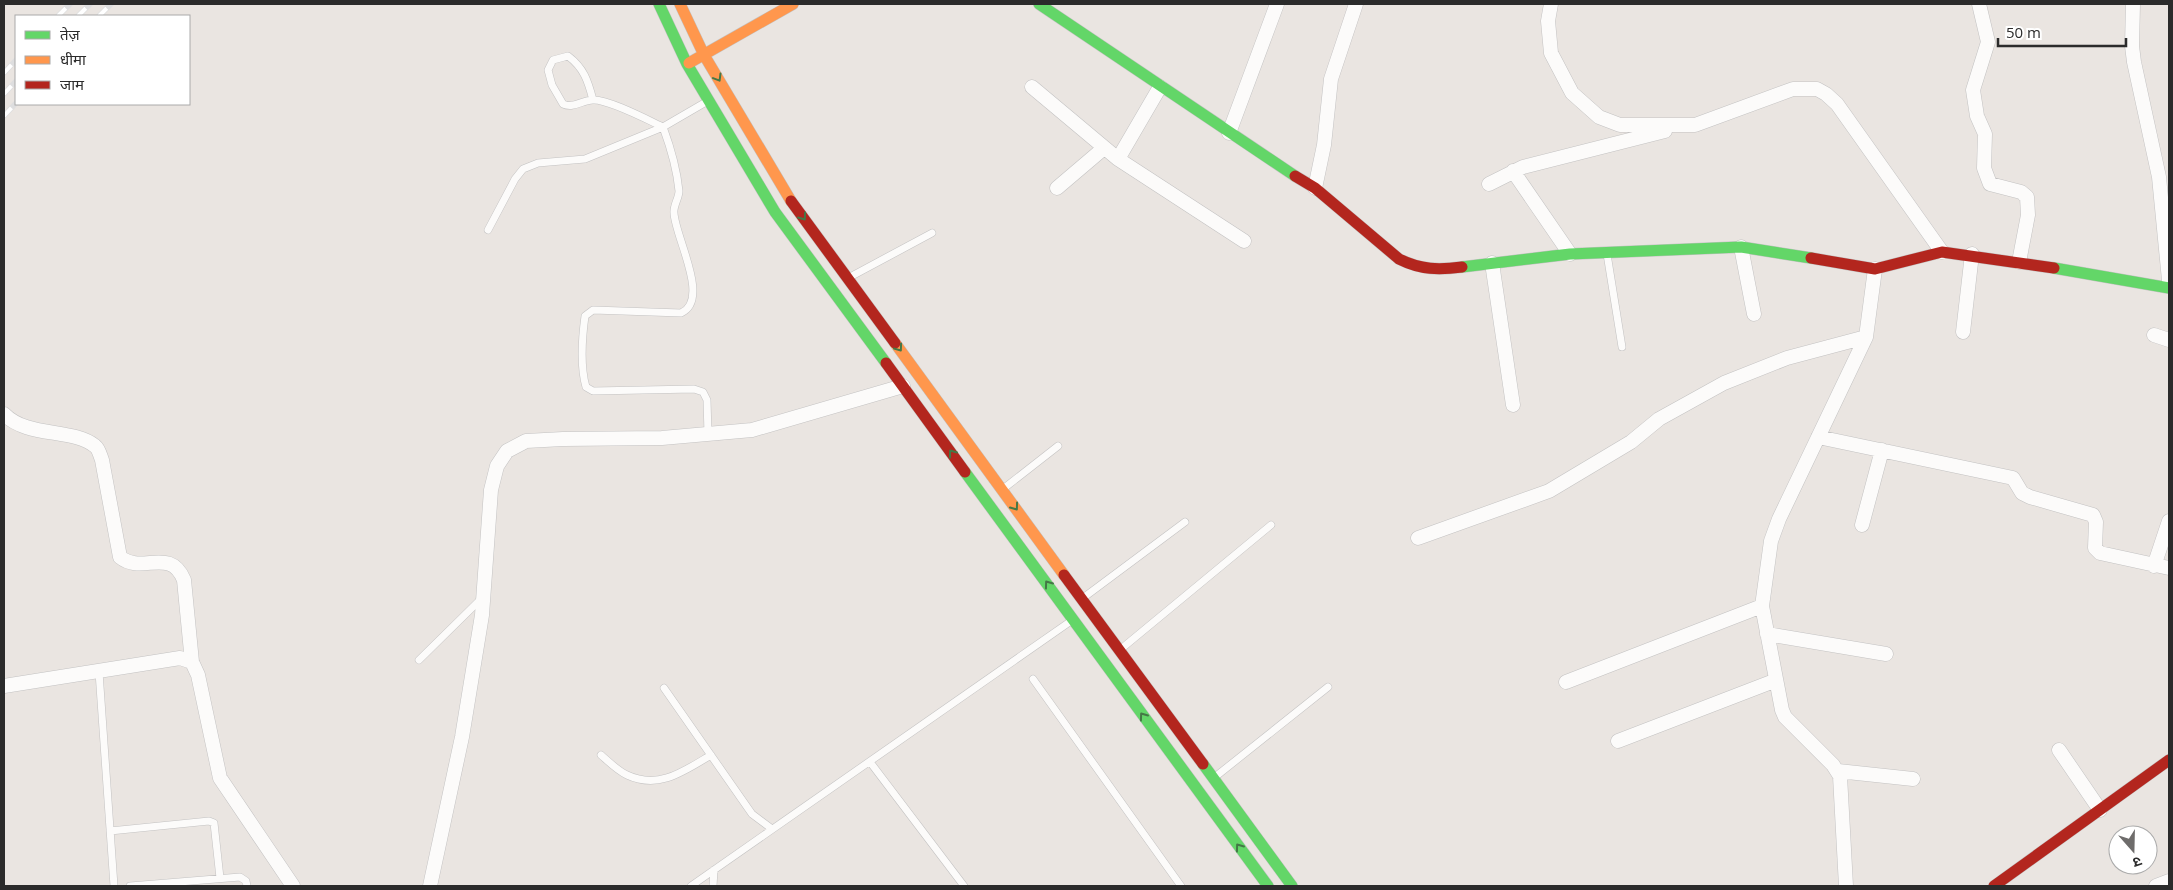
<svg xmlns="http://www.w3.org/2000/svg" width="2173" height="890" font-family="'Open Sans','Noto Sans Devanagari',sans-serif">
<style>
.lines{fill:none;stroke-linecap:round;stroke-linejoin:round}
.lane-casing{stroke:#c3c2c2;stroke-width:8}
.street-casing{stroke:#c3c2c2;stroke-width:15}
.fast-casing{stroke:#c3c2c2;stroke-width:12}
.slow-casing{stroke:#c3c2c2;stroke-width:12}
.jam-casing{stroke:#c3c2c2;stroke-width:12}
.lane{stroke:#fcfbfa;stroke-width:7}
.street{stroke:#fcfbfa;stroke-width:14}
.fast{stroke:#63d668;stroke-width:11}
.slow{stroke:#ff974d;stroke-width:11}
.jam{stroke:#b3261e;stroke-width:11}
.rail-casing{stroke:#dededf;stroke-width:5.5}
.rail{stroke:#fff;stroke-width:4;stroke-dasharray:11;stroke-linecap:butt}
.oneway{stroke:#447846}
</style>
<rect width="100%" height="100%" fill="#eae5e1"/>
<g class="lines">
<g class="lane-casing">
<path id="lane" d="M706,102L663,127C670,146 677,170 679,191C679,198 673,206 674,213C675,237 711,300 681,313L593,310L585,316C582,338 580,366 586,387L593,391L694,389L703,392L707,400L708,434
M488,230L515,179L523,169L538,163L585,159L663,127C648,120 608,99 593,100C582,100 574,109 563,104L552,85L548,70L553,60L568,56C584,68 588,81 593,100
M1607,254L1622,347
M850,277L932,233
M1003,489L1058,446
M1083,598L1185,522
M1121,649L1271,525
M419,660L483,597
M99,672L114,886
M1033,679L1181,886
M664,688L752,814L772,829
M601,755C609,762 618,771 627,775C659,790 684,771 711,755
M870,762L964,886
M1215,777L1328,687
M110,831L209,821L214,823L220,878
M130,886L240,877L246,881L247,886
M691,886L1071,621
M713,886L714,870"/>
</g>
<g class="street-casing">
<path id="street" d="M1551,4L1548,21L1551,53L1572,93L1599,117L1620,125H1695L1793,89H1817L1826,94L1837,104L1942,252
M1979,4L1988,42L1973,90L1977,116L1985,134L1984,168L1990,184L2021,192L2027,197L2028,215L2019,262
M2133,4L2132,46L2134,62L2159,177L2169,280
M1032,87L1118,159L1244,241
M1229,133L1277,4
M1118,159L1160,87
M1513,171L1570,254
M1489,184L1523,167L1665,131
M1057,188L1104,148
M1315,188L1324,145L1331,79L1356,4
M1741,247L1754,314
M1492,263L1513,405
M1963,332L1972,254
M2154,335L2169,340
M4,414C27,438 73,428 95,446C99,449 100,455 102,460L120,557C142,575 170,546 184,580L192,662
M1818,437L2013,478L2022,493L2030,497L2093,515L2096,522L2095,548L2100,553L2169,568
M1862,525L1882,450
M1418,538L1549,491L1631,442L1659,419L1724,383L1787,358L1866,337
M2154,566L2169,521
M1767,634L1886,654
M1566,682L1762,606
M4,686L180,658L192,662L198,675L220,778L293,886
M1618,741L1774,681
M2059,750L2100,810
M1838,771L1913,779
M430,886L462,737L482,615L491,490L497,466L507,451L526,441L563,439L662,438L752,430L903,386
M1846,886L1840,776L1833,765L1785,717L1782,710L1762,606L1771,541L1779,519L1866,337L1875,269
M2156,886L2169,881"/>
</g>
<g class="fast-casing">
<path id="fast" d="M659,4L687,64L775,212L886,363
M1039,4L1295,176
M1462,267L1570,254L1741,247L1811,258
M2054,268L2169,288
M965,472L1268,886
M1203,764L1292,886"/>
</g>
<g class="slow-casing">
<path id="slow" d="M680,4L704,55L791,201
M689,63L793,4
M895,343L1064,575"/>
</g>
<g class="jam-casing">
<path id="jam" d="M1295,176L1315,188L1399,259C1421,270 1439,270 1462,267
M791,201L895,343
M1811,258L1875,269L1942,252L2054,268
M886,363L965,472
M1064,575L1203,764
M1994,886L2169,760"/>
</g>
<use href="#lane" class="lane"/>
<use href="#street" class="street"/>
<use href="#fast" class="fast"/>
<use href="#slow" class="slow"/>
<use href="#jam" class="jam"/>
<g class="rail-casing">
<path id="rail" d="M58,16L70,4
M78,16L90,4
M99,16L111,4
M4,73L16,60
M4,94L16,81
M4,116L16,103"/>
</g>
<use href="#rail" class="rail"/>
</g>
<defs><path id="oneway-chevron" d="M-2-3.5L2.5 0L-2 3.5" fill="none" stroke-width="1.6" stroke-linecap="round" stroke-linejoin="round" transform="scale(1.25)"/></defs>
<g class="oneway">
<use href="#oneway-chevron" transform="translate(718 78) rotate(59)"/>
<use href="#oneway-chevron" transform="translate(803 217) rotate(54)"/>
<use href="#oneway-chevron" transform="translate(899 348) rotate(54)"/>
<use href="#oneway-chevron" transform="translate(952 453) rotate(-126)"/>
<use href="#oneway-chevron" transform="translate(1015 507) rotate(54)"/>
<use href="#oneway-chevron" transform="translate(1048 584) rotate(-126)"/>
<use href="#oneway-chevron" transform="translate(1143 716) rotate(-126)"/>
<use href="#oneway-chevron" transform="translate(1239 847) rotate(-126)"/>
</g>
<rect width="2173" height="890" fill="none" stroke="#2b2b2b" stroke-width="10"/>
<rect x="15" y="15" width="175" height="90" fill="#ffffff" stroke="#aaaaaa"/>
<rect x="25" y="31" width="25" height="8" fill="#63d668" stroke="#aaaaaa"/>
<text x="60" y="40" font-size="15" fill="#2b2b2b">तेज़</text>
<rect x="25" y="56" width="25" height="8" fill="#ff974d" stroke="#aaaaaa"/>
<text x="60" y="65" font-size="15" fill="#2b2b2b">धीमा</text>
<rect x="25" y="81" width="25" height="8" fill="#b3261e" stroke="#aaaaaa"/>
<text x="60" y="90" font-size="15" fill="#2b2b2b">जाम</text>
<g transform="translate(2133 850) rotate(160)"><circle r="24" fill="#ffffff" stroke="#aaaaaa"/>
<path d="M0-4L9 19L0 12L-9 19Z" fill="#6e6c6b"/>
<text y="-8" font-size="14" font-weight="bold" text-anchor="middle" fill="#2b2b2b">उ</text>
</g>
<path d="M1998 38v8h128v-8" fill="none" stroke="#2b2b2b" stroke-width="2.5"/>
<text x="2006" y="38" font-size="15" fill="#2b2b2b" stroke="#ffffff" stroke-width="4" paint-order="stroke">50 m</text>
</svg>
